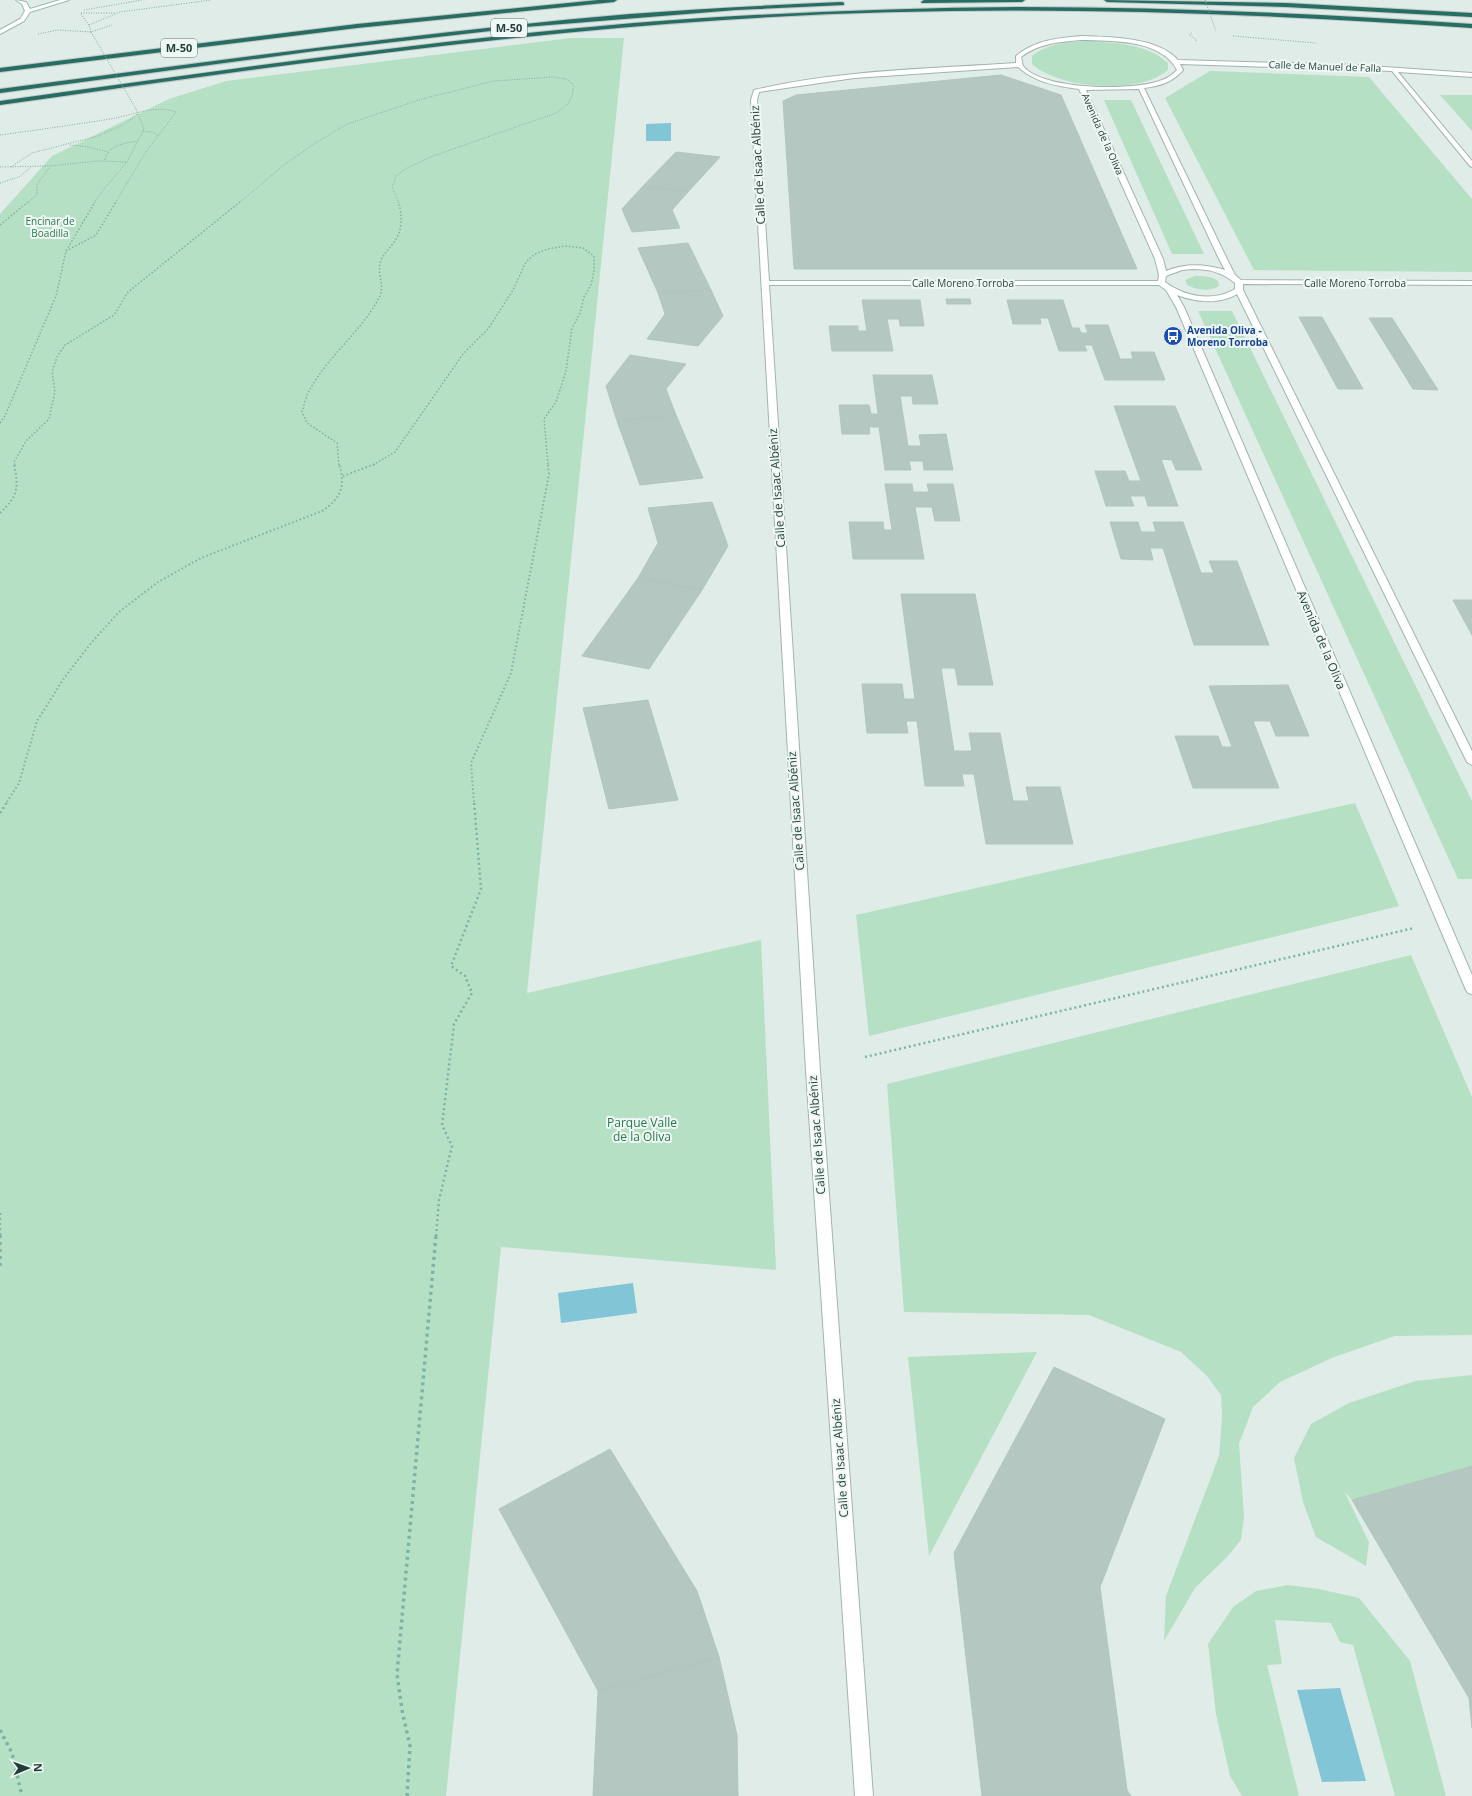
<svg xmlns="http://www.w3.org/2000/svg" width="1472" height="1796" font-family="'Open Sans',sans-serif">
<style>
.green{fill:#b6e0c4}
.water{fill:#82c5d7}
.building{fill:#b4c7c0;stroke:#b1c6bf}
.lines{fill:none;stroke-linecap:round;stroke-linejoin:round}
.street-casing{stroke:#a2b4af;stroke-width:2}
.secondary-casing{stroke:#9db9b1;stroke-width:2}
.highway-casing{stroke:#c0c9c7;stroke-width:2}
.path-far4{stroke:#7db3a5;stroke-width:1;stroke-dasharray:1 1.5;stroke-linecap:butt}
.path-far3{stroke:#7db3a5;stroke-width:1.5;stroke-dasharray:1.5 2;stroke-linecap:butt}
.path-far2{stroke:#7db3a5;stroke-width:2;stroke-dasharray:1.5 2.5;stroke-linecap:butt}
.path-far1{stroke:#7db3a5;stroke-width:2.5;stroke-dasharray:2 3;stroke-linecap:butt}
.path{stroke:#7db3a5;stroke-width:3.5;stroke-dasharray:3 4;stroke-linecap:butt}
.street{fill:#fff;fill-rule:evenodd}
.secondary{fill:#fff;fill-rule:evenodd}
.highway{fill:#286d63;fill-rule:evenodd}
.path-bridge{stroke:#7db3a5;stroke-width:1;stroke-dasharray:1 1.5;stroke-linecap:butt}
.labels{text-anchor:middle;stroke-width:4;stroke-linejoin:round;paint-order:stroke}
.far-street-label{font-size:10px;fill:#1f3e37;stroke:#f0f8f5}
.far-park-label{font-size:10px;fill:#25784a;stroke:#f0f8f5}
.far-transit-label{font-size:10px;font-weight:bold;fill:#164399;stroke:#f0f8f5;text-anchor:start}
.shield{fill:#f0f8f5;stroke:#5e7670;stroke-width:1}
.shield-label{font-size:11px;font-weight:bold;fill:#1f3e37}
.street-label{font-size:12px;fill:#1f3e37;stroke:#f0f8f5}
.park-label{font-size:12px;fill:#25784a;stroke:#f0f8f5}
</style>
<rect width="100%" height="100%" fill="#dfece7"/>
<path class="green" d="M570,38H624L527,993L761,940L776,1270L501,1247L446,1796H0V214L52,156L169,99L226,81Z
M1090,41C1116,43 1148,44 1168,63V70C1140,95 1059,89 1032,64V56C1048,43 1070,42 1090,41Z
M1210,71L1369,77L1472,199V272L1254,270L1165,98Z
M1440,95H1472V131Z
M1104,100H1131L1204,254H1172Z
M1195,276C1203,276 1211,276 1218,281L1219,286C1210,292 1197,290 1187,285L1185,280Z
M1198,311H1232L1472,801V879H1458Z
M1355,803L1399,906L869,1036L856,915Z
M1411,955L1472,1097V1335L1395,1336L1334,1357L1280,1382L1253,1407L1239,1444L1244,1517L1241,1540L1227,1557L1195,1588L1164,1641L1166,1596L1219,1456L1222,1417L1221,1395L1207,1376L1181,1352L1089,1315L904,1312L887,1084Z
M1037,1352L929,1556L908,1357Z
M1472,1375V1466L1352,1500L1344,1491L1369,1542L1366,1566L1316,1537L1303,1502L1294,1458L1311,1424L1349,1403L1415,1381Z
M1288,1585L1319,1589L1359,1598L1410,1661L1446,1796H1395L1353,1645L1340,1642L1331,1623L1275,1620L1282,1664L1267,1665L1299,1796H1242L1230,1776L1216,1714L1208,1644L1233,1607L1256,1591Z"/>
<path class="water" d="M671,123V141H646V124Z
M633,1283L637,1313L561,1323L558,1293Z
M1340,1688L1366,1781L1322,1782L1297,1690Z"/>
<path class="building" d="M1001,75L1061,95L1137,269H794L783,101L796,95Z
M676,152L720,157L688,192L643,186Z
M643,186L688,192L672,210L680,228L632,232L622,209Z
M688,243L711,290L658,293L638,248Z
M711,290L723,316L698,346L647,339L665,314L658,293Z
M946,299H970L971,304H947Z
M862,300H920L924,326H900L899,319H887L893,351H832L829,326H858V331H867Z
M1007,300H1063L1072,328H1079L1081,333H1088L1085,325H1108L1120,359H1133L1131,352H1154L1165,380H1105L1092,345H1084L1087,351H1059L1048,318H1040L1041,324H1013Z
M1299,317H1322L1363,389H1338Z
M1369,318H1392L1438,390L1413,389Z
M630,355L686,364L666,389L676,415L617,421L606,386Z
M873,375H932L938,404H913L912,396H900L908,446H921L919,435L946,434L953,470H924L923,461H909L911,470H885L879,427H869L870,434H842L839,405H869L871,414H878Z
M1114,406H1175L1202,470H1176L1172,460L1161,459L1178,506H1148L1145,496H1130L1134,506H1106L1095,471H1125L1129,481H1141Z
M676,415L703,478L640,485L617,421Z
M885,484H912L913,492H929L927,484H953L960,521H935L932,507H915L924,559H853L849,522H883L884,530H892Z
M712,502L728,546L702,590L638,578L658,543L648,508Z
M1110,522H1138L1141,532H1156L1153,522H1183L1201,573H1214L1209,561H1237L1269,645H1194L1163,548H1150L1153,560L1121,559Z
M638,578L702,590L649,669L582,656Z
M901,594H975L993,685H958L955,668H941L954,751H972L969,733H1000L1013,801H1029L1026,787H1060L1073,844H986L974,774H962L964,786H925L917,721H906L908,733H867L862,684H902L904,699H915Z
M1453,600H1472V635Z
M1288,685L1309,736H1276L1270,721H1253L1279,788H1193L1175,736H1218L1222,747H1232L1209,686Z
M648,700L678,800L609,809L583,708Z
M1054,1367L1165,1419L1100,1587L1127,1790L1131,1796H982L954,1553Z
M610,1449L697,1591L719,1657L598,1691L499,1509Z
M1472,1466V1728L1469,1698L1352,1500Z
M719,1657L737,1735L738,1796H593L598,1691Z"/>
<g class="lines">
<g class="street-casing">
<path id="street" d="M1082,36C1110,37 1158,37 1178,60L1355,65L1472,73V77L1398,72L1472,161V167L1470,166L1392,71L1180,64L1183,70C1173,82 1160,86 1144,88L1227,259L1235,275L1241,280L1472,281V285L1243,284V290L1472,751V765L1467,762L1237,294C1220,305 1195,302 1177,295L1184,307L1472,975V994L1468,993L1466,990L1176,307L1166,290L1159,285H769L820,1071L873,1796H855L806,1071L751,100L754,90C839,70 929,69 1016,63V56C1035,40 1058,38 1082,36ZM1082,40C1112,41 1161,39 1177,70C1173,74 1168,78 1162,80C1135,91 1043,91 1023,66C1022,64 1022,60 1021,57C1039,43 1060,42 1082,40ZM1018,67C1036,83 1057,86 1079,89L1155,259L1159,275L1158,281H769L757,100L759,92L854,78ZM1139,89L1219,259L1225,270C1205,264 1185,263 1166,271L1163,259L1086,90ZM1192,269C1209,269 1222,272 1235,283V289C1213,302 1185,297 1165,282L1166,276L1182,270Z"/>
</g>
<g class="secondary-casing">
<path id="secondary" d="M16,0L26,2L30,9L60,0H69L30,12L24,21L0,34V30L20,19L25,11L22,4Z"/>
</g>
<g class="highway-casing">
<path id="highway" d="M598,0H617L614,2L357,28L0,72V68L357,24Z
M924,0H1025L1022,2L922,3L921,2Z
M1104,0L1286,3L1472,13V17L1286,7L1107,2Z
M842,2L844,3V5L736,10L525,27L315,51L0,93V89C210,62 419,32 630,14C700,9 771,5 842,2Z
M1019,7C1171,7 1321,14 1472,24V28C1222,11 973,3 723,20C480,36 240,71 0,105V101C211,72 422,41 634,23C762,13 891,8 1019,7Z"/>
</g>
<path class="path-far4" d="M84,10L142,0
M81,13H115
M81,14L89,25
M91,32L89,25L120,12L211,0
M1192,33L1189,35L1196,39V42
M38,34L58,30L91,32L112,25
M1233,36L1316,43
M143,131L152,132L159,136
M0,135C37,130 73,125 110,119C130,116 156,104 176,112L146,152L115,203
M70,145L88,147L108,152
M105,160C108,145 125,143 138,141
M0,167L50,166L97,161L127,162
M11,167L32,153L98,136L125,124L137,114
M0,183L19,177L31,167
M27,203L37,195V184L50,167
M94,203L103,190L127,162L144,129L136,109
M239,203L284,165L317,142L347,124L422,99L494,81L553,77L566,79L573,84C574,99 568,105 556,113L433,156L407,168L396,176L392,187L399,203"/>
<path class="path-far3" d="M0,225L28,202
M66,251L96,235L116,202
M0,423L5,416L56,296L66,251L95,202
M15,465L14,462L26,441L49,419L55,392L52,372L57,357L65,345L114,315L128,292L240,202
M339,465L337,443L307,423L302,412C304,405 306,396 310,389C329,355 362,331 380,296C385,285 376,271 381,260C385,252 390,248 395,241C402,231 403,214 398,202
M373,465L395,452L463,354L488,329L513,290L526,262L535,254L548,249L565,246L583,248L594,256V272L591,285L584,297L580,313L572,328L566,371L556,402L544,419L548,465"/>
<path class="path-far2" d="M343,476L375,464
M0,513C18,496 19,488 14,464
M7,802L19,783L37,721L64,678L92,642L119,612L158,582L201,558L322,511C341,499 346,485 339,464
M474,802L471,763L511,673L549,474L548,464"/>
<path class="path-far1" d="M0,813L8,801
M865,1057L1414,928
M0,1213V1236
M436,1236L439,1200L452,1146L442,1125L454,1024L472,993L465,976L451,966L481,889L474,801"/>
<path class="path" d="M0,1235V1266
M0,1730L12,1753L22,1796
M407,1796L410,1746L402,1710L397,1674L436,1235"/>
<use href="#street" class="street"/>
<use href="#secondary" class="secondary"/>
<use href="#highway" class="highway"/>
<path class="path-bridge" d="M1205,0L1216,31
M91,32L136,109"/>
</g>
<defs>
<g id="bus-disc" transform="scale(1)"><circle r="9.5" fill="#1a4fb4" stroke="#f0f8f5"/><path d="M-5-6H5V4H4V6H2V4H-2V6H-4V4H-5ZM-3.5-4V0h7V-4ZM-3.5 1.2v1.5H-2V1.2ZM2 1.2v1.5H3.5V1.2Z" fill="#fff"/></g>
</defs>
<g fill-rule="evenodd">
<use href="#bus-disc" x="1173" y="336"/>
</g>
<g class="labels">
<g class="far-street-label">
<text transform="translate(1325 66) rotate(2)" y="4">Calle de Manuel de Falla</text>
<text transform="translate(1103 134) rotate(66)" y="4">Avenida de la Oliva</text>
<text x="963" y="287">Calle Moreno Torroba</text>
<text x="1355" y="287">Calle Moreno Torroba</text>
</g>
<g class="far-park-label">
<text x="50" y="225">Encinar de<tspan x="50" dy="12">Boadilla</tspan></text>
</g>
<g class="far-transit-label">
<text x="1187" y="334">Avenida Oliva -<tspan x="1187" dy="12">Moreno Torroba</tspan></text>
</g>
<g class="shield">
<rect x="491" y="19" width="36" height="18" rx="3"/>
<rect x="161" y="39" width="36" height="18" rx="3"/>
</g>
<g class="shield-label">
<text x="509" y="32">M-50</text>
<text x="179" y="52">M-50</text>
</g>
<g class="street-label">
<text transform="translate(758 165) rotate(-93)" y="4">Calle de Isaac Albéniz</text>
<text transform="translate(777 488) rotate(-94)" y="4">Calle de Isaac Albéniz</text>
<text transform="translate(1321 640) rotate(67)" y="4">Avenida de la Oliva</text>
<text transform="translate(796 811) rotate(-94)" y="4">Calle de Isaac Albéniz</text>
<text transform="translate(817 1135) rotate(-94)" y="4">Calle de Isaac Albéniz</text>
<text transform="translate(840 1458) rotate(-94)" y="4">Calle de Isaac Albéniz</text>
</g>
<g class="park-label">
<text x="642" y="1127">Parque Valle<tspan x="642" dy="14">de la Oliva</tspan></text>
</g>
</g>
<g transform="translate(28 1768) rotate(88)" stroke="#f0f8f5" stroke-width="3" paint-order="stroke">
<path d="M0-3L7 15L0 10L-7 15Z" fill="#1f3e37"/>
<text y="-6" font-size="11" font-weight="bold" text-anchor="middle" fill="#1f3e37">N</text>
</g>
</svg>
